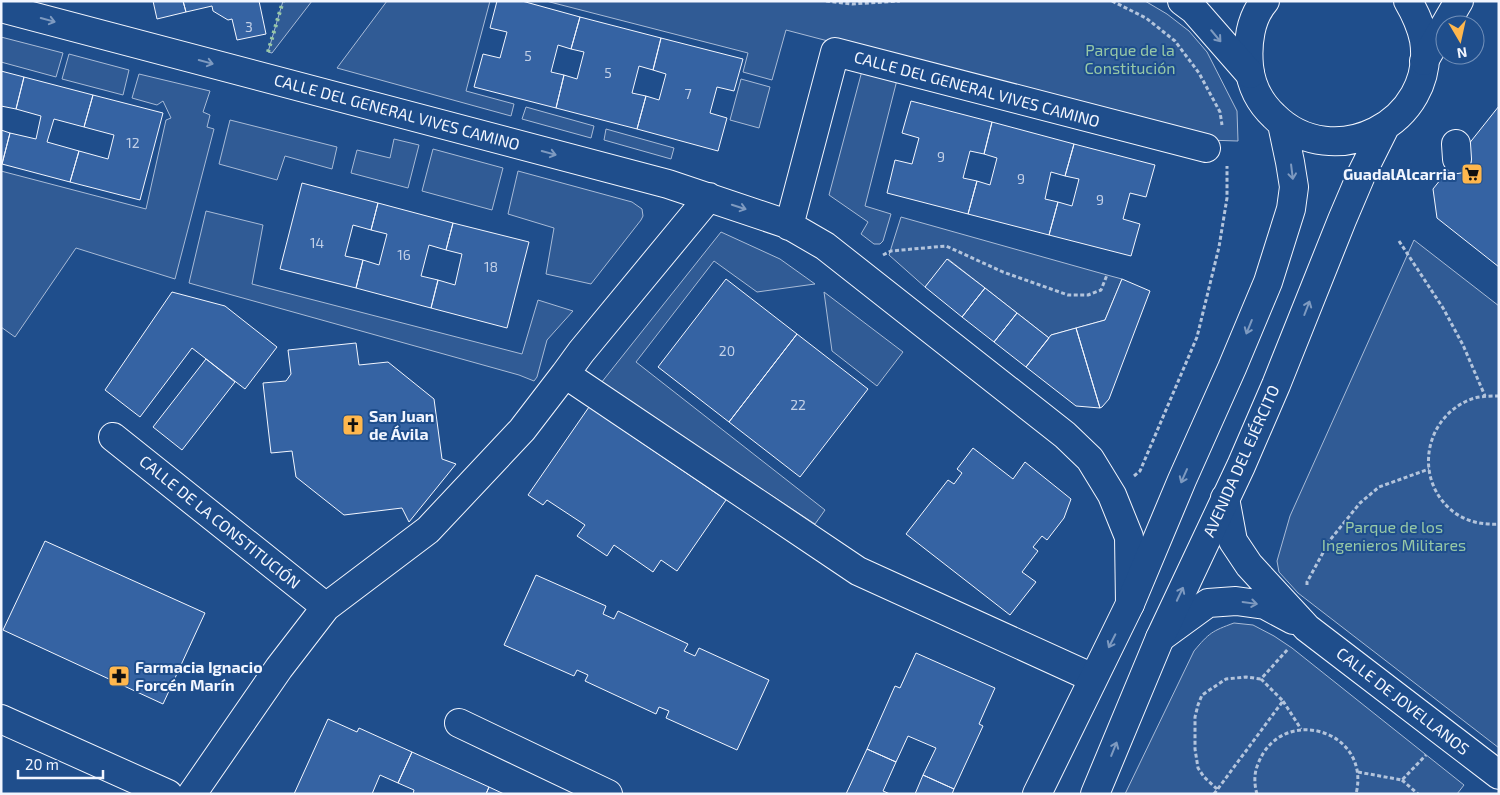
<svg xmlns="http://www.w3.org/2000/svg" width="1500" height="795" font-family="'Exo 2',sans-serif">
<style>
.green{fill:#305b95;stroke:#a8bbd7}
.building{fill:#3563a3;stroke:#f2f6ff}
.lines{fill:none;stroke-linecap:round;stroke-linejoin:round}
.minor-casing{stroke:#f2f6ff;stroke-width:30}
.major-casing{stroke:#f2f6ff;stroke-width:30}
.highway-casing{stroke:#f2f6ff;stroke-width:30}
.path{stroke:#b3c4dc;stroke-width:3;stroke-dasharray:4 2.5;stroke-linecap:butt}
.minor{stroke:#1f4e8c;stroke-width:28}
.major{stroke:#1f4e8c;stroke-width:28}
.highway{stroke:#1f4e8c;stroke-width:28}
.hedge{stroke:#97c8a6;stroke-width:4;stroke-dasharray:2.5 4;stroke-linecap:butt}
.oneway{stroke:#7e9ac0}
.labels{text-anchor:middle;stroke-width:4;stroke-linejoin:round;paint-order:stroke}
.number-label{font-size:14px;fill:#c3d1e8}
.park-label{font-size:16px;fill:#97c8a6;stroke:#1f4e8c}
.street-label{font-size:16px;fill:#f2f6ff;stroke:#1f4e8c}
.poi-label{font-size:16px;font-weight:bold;fill:#f2f6ff;stroke:#1f4e8c;text-anchor:start}
</style>
<rect width="100%" height="100%" fill="#1f4e8c"/>
<path class="green" d="M283,1H312L272,53L268,52Z
M387,1H490L466,91L514,104L511,116L337,68Z
M546,1H1145L1167,14L1189,31L1207,52L1237,111L1238,141L1206,140L786,30L772,80L743,72L748,53Z
M1,37L63,53L56,77L1,62Z
M69,54L129,70L123,95L62,79Z
M863,67L898,76L865,206L891,214L883,241L880,244H874L861,234L868,222L829,195Z
M139,74L210,91L203,112L210,115L207,127L214,129L175,279L76,248L15,337L1,327V171L146,209L166,120L171,118L163,101L157,105L132,98Z
M741,79L770,87L759,128L730,120Z
M526,107L594,126L591,138L522,119Z
M230,120L337,147L332,169L285,156L277,180L219,164Z
M606,129L674,148L671,159L604,140Z
M394,139L419,145L408,188L351,173L357,150L390,158Z
M433,149L503,168L492,210L422,191Z
M518,171L632,202L642,209L643,216L641,220L591,284L546,274L554,228L508,214Z
M206,211L263,225L252,284L522,354L538,300L573,311L547,340L537,377L534,381L519,375L189,283Z
M901,217L1107,275L1122,279L1105,320L1051,335L1049,338L948,259L925,287L889,255Z
M721,232L780,259L815,284L757,292L714,261L636,362L825,510L815,524L601,383Z
M1414,240L1499,306V748L1298,593L1279,572L1277,561L1290,516Z
M824,292L903,352L877,386L832,351Z
M1234,623L1253,625L1274,636L1292,648L1464,785L1457,794H1125L1194,651C1209,633 1212,631 1234,623Z"/>
<path class="building" d="M153,1H183L186,12L157,19Z
M183,1H259L266,34L237,40L232,19L228,20L213,11L212,6L186,12Z
M497,1H522L580,17L571,49L558,45L551,72L564,75L556,108L474,87L483,54L500,58L507,32L490,28Z
M580,17L661,38L653,70L639,66L632,93L646,96L637,129L556,108L564,75L577,79L584,52L571,49Z
M661,38L743,59L734,91L717,87L710,113L727,118L718,151L637,129L646,96L659,100L666,74L653,70Z
M1,71L24,77L16,109L1,106Z
M24,77L93,95L84,127L54,119L47,142L79,151L70,182L2,164L10,133L36,139L41,116L16,109Z
M93,95L163,113L140,200L70,182L79,151L108,159L114,135L84,127Z
M911,101L992,122L984,154L970,151L963,178L977,181L968,214L887,193L895,160L912,164L919,138L902,133Z
M1499,106V267L1437,218L1433,189Z
M992,122L1074,144L1065,176L1051,172L1045,199L1058,202L1049,235L968,214L977,181L990,185L997,158L984,154Z
M1,130L10,133L2,164H1Z
M1074,144L1155,165L1146,197L1130,193L1123,219L1140,224L1131,256L1049,235L1058,202L1072,206L1079,179L1065,176Z
M302,183L378,203L371,230L353,225L345,256L363,260L356,288L280,269Z
M378,203L453,223L446,250L429,245L421,276L438,280L431,308L356,288L363,260L379,265L387,234L371,230Z
M453,223L529,242L507,328L431,308L438,280L455,285L462,254L446,250Z
M947,259L985,288L962,317L925,287Z
M726,279L797,334L729,422L658,367Z
M1122,279L1150,291L1109,399L1102,407L1100,408L1076,328L1105,320Z
M985,288L1017,313L994,342L962,317Z
M172,292L225,306L277,347L245,389L192,348L140,417L105,390Z
M1017,313L1049,338L1026,367L994,342Z
M1076,328L1100,408L1076,406L1026,367L1051,335Z
M797,334L868,389L800,477L729,422Z
M356,343L359,365L388,362L434,399L442,459L456,464L409,522L402,508L344,515L296,477L292,451L271,453L263,383L286,381L291,374L288,350Z
M206,359L235,382L182,450L153,427Z
M589,407L726,500L677,571L661,560L653,572L614,545L607,556L577,536L585,525L547,500L543,505L528,495Z
M973,448L1013,479L1025,462L1071,499L1064,518L1047,540L1042,536L1033,547L1038,551L1022,572L1036,582L1010,615L906,534L948,480L954,484L962,473L957,469Z
M45,541L205,613L163,704L3,630Z
M536,575L606,606L603,614L614,619L618,611L688,644L684,651L695,656L699,648L769,680L737,750L666,718L669,711L659,707L656,714L585,681L588,675L577,670L574,676L504,645Z
M916,653L995,688L979,724L983,726L954,789L923,775L936,748L908,736L896,762L867,749L895,686L900,688Z
M328,719L357,732L359,728L412,752L398,783L380,775L372,794H294Z
M867,749L896,762L883,791L890,794H846Z
M412,752L489,787L486,794H413L414,790L398,783Z
M923,775L954,789L952,794H915Z
M489,787L504,794H486Z"/>
<g class="lines">
<g class="minor-casing">
<path id="minor" d="M1,8L668,184L787,224L825,246L1065,435L1090,459L1112,495L1129,537L1130,604
M1456,144L1457,159
M789,226L835,52L1206,148
M565,374L581,352L709,197
M113,437L326,607
M1225,498L1233,541L1249,565L1307,628L1499,775
M1160,638L1208,603L1236,601L1265,605L1293,620
M1,719L168,794
M459,723L608,794
M192,794L279,668L326,607L428,530L522,430L565,374L858,571L1093,678"/>
</g>
<g class="major-casing">
<path id="major" d="M1265,1C1250,18 1247,44 1249,66C1251,85 1260,103 1274,116C1333,175 1437,123 1424,40C1421,26 1415,13 1408,1
M1037,794L1130,604L1182,480L1232,368L1268,282L1291,209L1294,187L1290,162L1282,124
M1095,794L1160,638L1241,466L1276,385L1342,220L1362,173L1385,127"/>
</g>
<g class="highway-casing">
<path id="highway" d="M1182,1L1194,10L1250,74
M1424,61L1459,1"/>
</g>
<path class="path" d="M826,1L852,4L900,1
M1112,1L1146,18L1175,41L1199,73L1220,112L1222,125
M1399,241L1443,308L1463,345L1485,396
M883,255L891,251L946,246L1003,272L1068,295H1088L1101,290L1107,275
M1499,396C1489,396 1478,396 1469,400C1422,420 1414,483 1455,513C1468,522 1483,525 1499,524
M1134,476L1140,471L1197,337L1219,247L1227,198V166
M1307,585V582L1330,540L1360,503L1379,487L1429,469
M1283,701L1301,729
M1358,772L1402,780L1426,755
M1402,780L1418,794
M1217,789L1204,777L1198,768L1195,749V717L1198,705L1202,695L1226,679L1246,677L1261,679
M1214,794L1283,701L1261,679L1288,649
M1257,794C1254,784 1254,773 1258,764C1281,703 1372,730 1356,794"/>
<use href="#minor" class="minor"/>
<use href="#major" class="major"/>
<use href="#highway" class="highway"/>
<path class="hedge" d="M268,52L283,1"/>
</g>
<defs><path id="oneway-shaft" d="M-6 0H5M1.5-3L5.5 0L1.5 3" fill="none" stroke-width="1.6" stroke-linecap="round" stroke-linejoin="round" transform="scale(1.25)"/></defs>
<g class="oneway">
<use href="#oneway-shaft" transform="translate(48 20) rotate(15)"/>
<use href="#oneway-shaft" transform="translate(1216 36) rotate(50)"/>
<use href="#oneway-shaft" transform="translate(206 62) rotate(15)"/>
<use href="#oneway-shaft" transform="translate(549 153) rotate(15)"/>
<use href="#oneway-shaft" transform="translate(1292 172) rotate(83)"/>
<use href="#oneway-shaft" transform="translate(739 207) rotate(18)"/>
<use href="#oneway-shaft" transform="translate(1307 308) rotate(-69)"/>
<use href="#oneway-shaft" transform="translate(1249 327) rotate(112)"/>
<use href="#oneway-shaft" transform="translate(1184 476) rotate(114)"/>
<use href="#oneway-shaft" transform="translate(1180 594) rotate(-65)"/>
<use href="#oneway-shaft" transform="translate(1250 603) rotate(8)"/>
<use href="#oneway-shaft" transform="translate(1112 641) rotate(117)"/>
<use href="#oneway-shaft" transform="translate(1114 749) rotate(-68)"/>
</g>
<defs>
<g id="supermarket-square" transform="scale(1.125)"><rect x="-9" y="-9" width="18" height="18" rx="4" fill="#ffb74d" stroke="#1f4e8c"/><path d="M-6-5.5h2.5l.6 2H6L4.5 2H-2.5L-4.4-4H-6ZM-1.5 3.2a1.3 1.3 0 1 0 .1 0ZM3 3.2a1.3 1.3 0 1 0 .1 0Z" fill="#111"/></g>
<g id="church-square" transform="scale(1.125)"><rect x="-9" y="-9" width="18" height="18" rx="4" fill="#ffb74d" stroke="#1f4e8c"/><path d="M-1.2-6h2.4v3.5h3.3v2.4h-3.3V6h-2.4V-.1h-3.3v-2.4h3.3Z" fill="#111"/></g>
<g id="pharmacy-square" transform="scale(1.125)"><rect x="-9" y="-9" width="18" height="18" rx="4" fill="#ffb74d" stroke="#1f4e8c"/><path d="M-2-6h4v4h4v4h-4v4h-4v-4h-4v-4h4Z" fill="#111"/></g>
</defs>
<g fill-rule="evenodd">
<use href="#supermarket-square" x="1472" y="174"/>
<use href="#church-square" x="353" y="425"/>
<use href="#pharmacy-square" x="119" y="676"/>
</g>
<g class="labels">
<g class="number-label">
<text x="249" y="32">3</text>
<text x="528" y="61">5</text>
<text x="608" y="78">5</text>
<text x="688" y="99">7</text>
<text x="133" y="148">12</text>
<text x="941" y="162">9</text>
<text x="1021" y="184">9</text>
<text x="1100" y="205">9</text>
<text x="317" y="248">14</text>
<text x="404" y="260">16</text>
<text x="491" y="272">18</text>
<text x="727" y="356">20</text>
<text x="798" y="410">22</text>
</g>
<g class="park-label">
<text x="1130" y="56">Parque de la<tspan x="1130" dy="18">Constitución</tspan></text>
<text x="1394" y="533">Parque de los<tspan x="1394" dy="18">Ingenieros Militares</tspan></text>
</g>
<g class="street-label">
<text transform="translate(977 89) rotate(15)" y="6">CALLE DEL GENERAL VIVES CAMINO</text>
<text transform="translate(397 112) rotate(15)" y="6">CALLE DEL GENERAL VIVES CAMINO</text>
<text transform="translate(1241 461) rotate(-66)" y="6">AVENIDA DEL EJÉRCITO</text>
<text transform="translate(220 522) rotate(39)" y="6">CALLE DE LA CONSTITUCIÓN</text>
<text transform="translate(1403 701) rotate(38)" y="6">CALLE DE JOVELLANOS</text>
</g>
<g class="poi-label">
<text x="1456" y="180" text-anchor="end">GuadalAlcarria</text>
<text x="369" y="422">San Juan<tspan x="369" dy="18">de Ávila</tspan></text>
<text x="135" y="673">Farmacia Ignacio<tspan x="135" dy="18">Forcén Marín</tspan></text>
</g>
</g>
<rect width="1500" height="795" fill="none" stroke="#f2f6ff" stroke-width="5"/>
<g transform="translate(1460 40) rotate(171)"><circle r="24" fill="#1f4e8c" stroke="#7391ba"/>
<path d="M0-4L9 19L0 12L-9 19Z" fill="#ffb74d"/>
<text y="-8" font-size="14" font-weight="bold" text-anchor="middle" fill="#f2f6ff">N</text>
</g>
<path d="M18 770v8h85v-8" fill="none" stroke="#f2f6ff" stroke-width="2.5"/>
<text x="25" y="770" font-size="15" fill="#f2f6ff" stroke="#1f4e8c" stroke-width="4" paint-order="stroke">20 m</text>
</svg>
